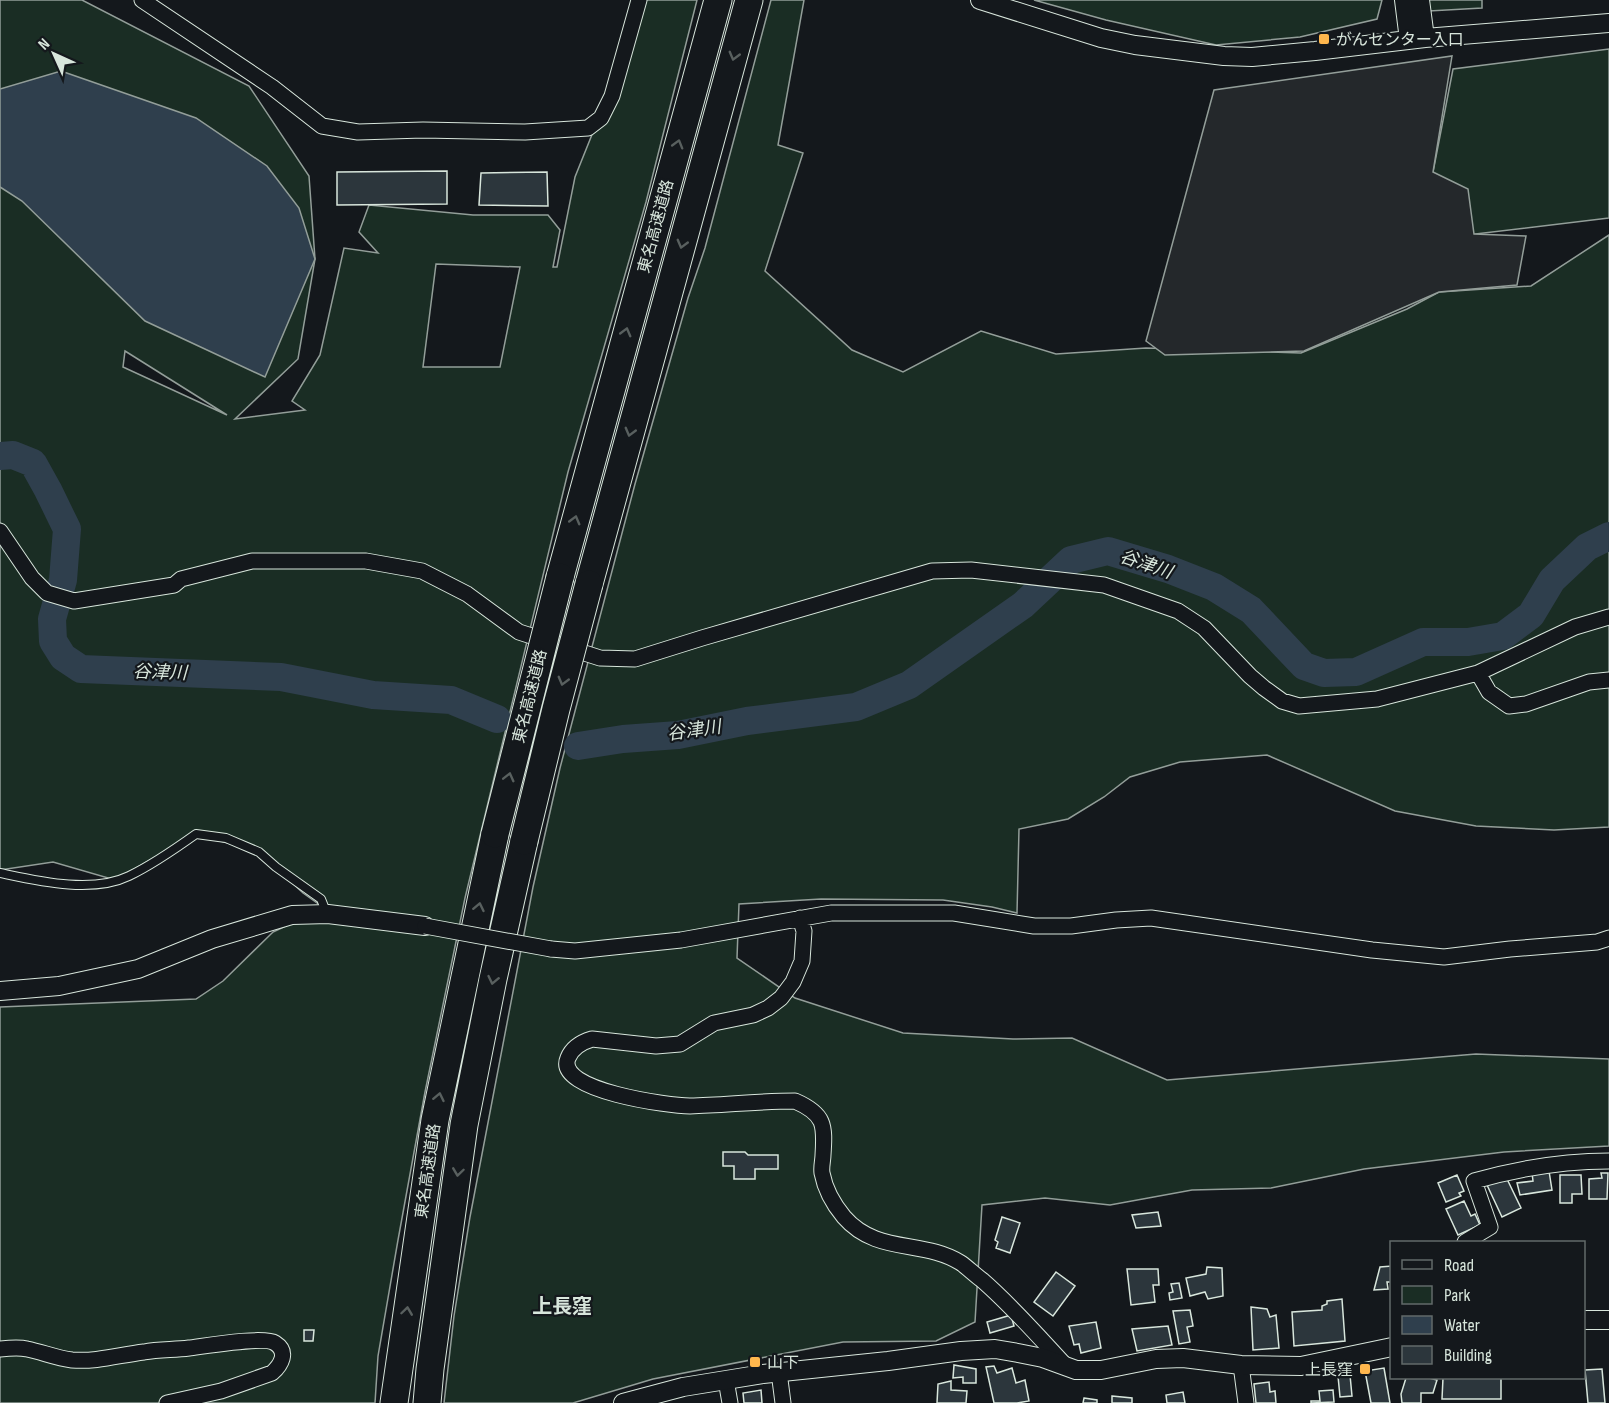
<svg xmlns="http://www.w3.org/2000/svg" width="1609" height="1403" font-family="'Sofia Sans Condensed','Noto Sans JP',sans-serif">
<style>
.green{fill:#1a2d24;stroke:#939e99;stroke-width:1.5;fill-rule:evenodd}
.parking{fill:#24282b;stroke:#939e99;stroke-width:1.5}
.water{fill:#2f3f4d;stroke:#939e99;stroke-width:1.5}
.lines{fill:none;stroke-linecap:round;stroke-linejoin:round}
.river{stroke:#2f3f4d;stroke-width:28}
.building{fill:#2c363c;stroke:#d8e6dc;stroke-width:1.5}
.service-casing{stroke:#d8e6dc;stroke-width:10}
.minor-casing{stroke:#d8e6dc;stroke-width:17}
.tertiary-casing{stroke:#d8e6dc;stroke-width:20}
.motorway-casing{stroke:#d8e6dc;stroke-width:29}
.service{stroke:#14181c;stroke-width:8}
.minor{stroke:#14181c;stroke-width:15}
.tertiary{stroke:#14181c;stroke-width:18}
.motorway{stroke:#14181c;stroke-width:27}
.minor-bridge-casing{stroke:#d8e6dc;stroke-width:17;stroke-linecap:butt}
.motorway-bridge-casing{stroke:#d8e6dc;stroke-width:29;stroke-linecap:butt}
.minor-bridge{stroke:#14181c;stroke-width:15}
.motorway-bridge{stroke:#14181c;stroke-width:27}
.oneway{stroke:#59605f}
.poi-dot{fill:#ffb74d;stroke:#14181c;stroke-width:2}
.labels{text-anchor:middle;stroke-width:4.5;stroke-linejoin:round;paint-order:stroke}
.poi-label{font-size:16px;fill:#d8e6dc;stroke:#14181c;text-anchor:start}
.street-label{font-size:16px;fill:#d8e6dc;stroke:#14181c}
.water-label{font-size:18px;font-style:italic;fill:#d8e6dc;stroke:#14181c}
.quarter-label{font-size:20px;font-weight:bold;fill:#d8e6dc;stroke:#14181c}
</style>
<rect width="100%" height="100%" fill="#14181c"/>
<path class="green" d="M0,0H82L249,86L309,176L315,259L298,359L235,419L305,410L292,401L320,355L344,248L378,253L359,232L369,205L473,215H548L560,230L553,267H557L575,177L646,0H697L646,202L568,472L465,898L425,1092L398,1240L378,1356L375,1403H0V1007L196,999L223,981L273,932L324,908L303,893L259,852L196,834L115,880L53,862L0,870ZM436,264L520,267L500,367H423ZM125,351L227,415L123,367Z
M771,0H804L778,145L803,153L765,271L852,350L903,372L981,331L1056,354L1146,348L1301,353L1407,309L1439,292L1531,286L1609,235V827L1554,830L1476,826L1395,811L1267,755L1180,762L1130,777L1104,797L1068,819L1019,829L1017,913L992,907L943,900L821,899L739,904L737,958L795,998L903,1033L1013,1039L1072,1038L1167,1080L1476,1054L1609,1059V1146L1504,1152L1364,1169L1271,1188L1192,1190L1110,1205L1045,1198L982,1205L975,1322L936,1341L843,1342L653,1379L573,1403H444L454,1316L470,1217L533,887L560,768L635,484L688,298L705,248Z
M1034,0H1382L1377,19L1300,37L1216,45L1106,20Z
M1429,0H1482V8L1429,11Z
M1609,49V218L1467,235L1433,172L1453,69Z"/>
<path class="parking" d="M1452,56L1433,172L1468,189L1474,234L1526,236L1517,285L1439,292L1304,351L1165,355L1146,341L1214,90Z"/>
<path class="water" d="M61,71L196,118L267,166L299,208L315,259L265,377L145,321L22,201L0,187V89Z"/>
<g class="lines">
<path class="river" d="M0,456L13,455L33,463L48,490L67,529L63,580L52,619L53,641L63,657L81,669L281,677L373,695L451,700L497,719
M578,746L623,739L678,735L747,721L856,707L909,685L1023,605L1071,560L1108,551L1168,569L1214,587L1251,610L1304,666L1324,673L1356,672L1423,642H1468L1503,636L1531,615L1552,580L1587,547L1609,536"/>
</g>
<path class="building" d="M447,171V204L337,205V172Z
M547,172L548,206L479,205L481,173Z
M723,1152H745L748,1155H778V1169H755V1179H734V1166H723Z
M1549,1171L1552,1190L1520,1195L1517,1183L1533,1181L1532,1173Z
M1601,1173H1608L1607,1199H1589V1179L1602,1178Z
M1457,1175L1464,1191L1459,1193L1461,1196L1446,1202L1438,1183Z
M1560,1175H1581L1582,1194H1572V1203H1560Z
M1507,1179L1521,1208L1502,1217L1487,1185Z
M1464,1201L1471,1216L1475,1214L1480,1225L1458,1235L1446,1209Z
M1158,1212L1161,1226L1136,1228L1132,1215Z
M1002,1217L1020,1223L1010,1253L996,1248L998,1242L995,1240Z
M1392,1266V1282H1387L1388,1289L1374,1290L1380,1267Z
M1207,1267L1222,1268L1223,1296L1208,1299L1205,1292L1190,1296L1186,1278L1206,1274Z
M1127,1269H1158L1159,1285H1153L1155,1302L1131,1305Z
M1056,1272L1075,1286L1053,1316L1034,1302Z
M1179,1283L1182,1298L1170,1300L1169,1293L1173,1292L1171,1284Z
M1342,1299L1345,1341L1294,1346L1292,1312L1322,1310V1306L1327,1304V1301Z
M1251,1307L1267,1309L1270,1317L1276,1315L1279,1348L1253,1350Z
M1190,1310L1193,1326L1187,1327L1190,1342L1179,1344L1173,1311Z
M1011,1315L1014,1326L990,1333L987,1322Z
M1096,1322L1101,1348L1081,1353L1079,1344L1074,1345L1069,1326Z
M1168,1326L1172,1345L1137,1351L1132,1329Z
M304,1330H314L313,1341H304Z
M954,1365L976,1369V1383H963V1377L953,1378Z
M994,1366L997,1373L1012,1368L1016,1383L1025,1380L1029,1401L1017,1403H994L986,1367Z
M1384,1368L1390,1403H1371L1365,1371Z
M1602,1369L1605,1403H1588L1585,1370Z
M1350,1375L1352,1396L1340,1397L1338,1376Z
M1406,1378H1429L1437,1380L1433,1393H1421V1403H1402L1401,1394Z
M1443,1378H1501V1399H1442Z
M951,1381V1390L967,1391L966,1403H937L938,1384Z
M1269,1382L1270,1392L1275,1391L1276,1403H1256L1254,1384Z
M761,1390L762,1403H744L743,1393Z
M1333,1390L1334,1402L1311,1403V1401H1320L1319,1391Z
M1183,1392L1185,1403H1167L1166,1395Z
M1112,1396L1132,1398V1403H1112Z
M1084,1398L1097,1400V1403H1083Z"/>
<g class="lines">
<g class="service-casing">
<path id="service" d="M0,873C38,881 92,894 129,876C152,865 175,849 196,834L226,838L259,852L276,867L321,899L327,914"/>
</g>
<g class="minor-casing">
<path id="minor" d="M142,0L272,87L322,126L358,132L423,130L525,132L588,128L601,118L612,96L639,0
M0,531L32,578L47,593L74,601L174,585L181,579L252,561H366L422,571L467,594L519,632L600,658L635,659L702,638L932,571L971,570L1104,585L1178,611L1204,628L1250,676L1264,688L1282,701L1299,706L1377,699L1478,673L1575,627L1609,617
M1478,673L1489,692L1509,706L1526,704L1589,682L1609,680
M800,918L804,931L802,961L793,982L781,998L768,1008L753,1015L714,1023L680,1044L656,1046L592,1039C582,1042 572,1048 568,1058C554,1091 671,1106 690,1106C725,1105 760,1101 795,1101C825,1114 825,1125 823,1155C823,1160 821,1167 822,1173C825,1189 834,1205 844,1217C877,1255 923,1239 961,1263C968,1268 975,1275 982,1280C1012,1306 1038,1336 1065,1365
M551,949L575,951L681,940L831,913H954L1034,926H1071L1116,920L1151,918L1372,950L1444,957L1510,949L1597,942L1609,938
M1465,1242L1490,1227L1474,1181C1520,1168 1562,1161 1609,1161
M0,1349C9,1348 19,1347 27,1349C42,1352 56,1358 72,1360C97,1362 119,1355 144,1352C159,1349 174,1350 189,1348C205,1346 264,1336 275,1343C289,1352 281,1365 272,1373L221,1391L167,1403
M1241,1365L1246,1403
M779,1372L783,1403
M726,1380L730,1403"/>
</g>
<g class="tertiary-casing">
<path id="tertiary" d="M980,0L1101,38L1135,45L1224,56L1252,57L1315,51L1425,38L1609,23
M1404,0L1409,40
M1420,0L1425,38
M0,991L59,986L138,969L212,939L292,915L328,914L425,926
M1584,1320H1609
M623,1403L683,1387L763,1374L888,1361L961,1351L995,1349L1018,1353L1043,1358L1076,1370H1101L1156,1359L1183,1358L1241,1365L1301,1366L1392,1347"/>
</g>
<g class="motorway-casing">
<path id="motorway" d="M560,577L718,0
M589,584L749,0
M394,1403L435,1120L495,834
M427,1403L430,1369L464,1125L493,979L524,841"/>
</g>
<use href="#service" class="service"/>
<use href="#minor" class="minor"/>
<use href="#tertiary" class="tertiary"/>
<use href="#motorway" class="motorway"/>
<g class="minor-bridge-casing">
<path id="minor-bridge" d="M425,926L551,949"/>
</g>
<g class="motorway-bridge-casing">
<path id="motorway-bridge" d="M495,834L560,577
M524,841L556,709L589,584"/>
</g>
<use href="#minor-bridge" class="minor-bridge"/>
<use href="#motorway-bridge" class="motorway-bridge"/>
</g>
<defs><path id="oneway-chevron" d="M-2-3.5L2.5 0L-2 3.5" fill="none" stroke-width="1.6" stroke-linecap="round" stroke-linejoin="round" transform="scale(1.5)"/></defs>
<g class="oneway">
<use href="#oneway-chevron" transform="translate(734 56) rotate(105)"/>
<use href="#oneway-chevron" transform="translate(678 144) rotate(-74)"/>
<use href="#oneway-chevron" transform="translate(682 244) rotate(105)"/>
<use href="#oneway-chevron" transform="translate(626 332) rotate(-75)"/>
<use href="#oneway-chevron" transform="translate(630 432) rotate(105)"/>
<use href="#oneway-chevron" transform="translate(575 520) rotate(-75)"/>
<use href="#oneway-chevron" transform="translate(563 681) rotate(105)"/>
<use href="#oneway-chevron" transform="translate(509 777) rotate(-76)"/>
<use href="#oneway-chevron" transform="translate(479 907) rotate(-78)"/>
<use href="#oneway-chevron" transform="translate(493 980) rotate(102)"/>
<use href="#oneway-chevron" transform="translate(439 1097) rotate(-78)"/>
<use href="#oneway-chevron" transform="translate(458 1172) rotate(98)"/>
<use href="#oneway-chevron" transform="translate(407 1311) rotate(-82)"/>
</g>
<g class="poi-dot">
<rect x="1318" y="33" width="12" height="12" rx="3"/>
<rect x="749" y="1356" width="12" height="12" rx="3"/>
<rect x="1359" y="1363" width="12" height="12" rx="3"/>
</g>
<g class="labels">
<g class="poi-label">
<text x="1336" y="45">がんセンター入口</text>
<text x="767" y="1368">山下</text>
<text x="1353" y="1375" text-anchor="end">上長窪</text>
</g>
<g class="street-label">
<text transform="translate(655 226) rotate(-75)" y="6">東名高速道路</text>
<text transform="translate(529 696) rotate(-76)" y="6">東名高速道路</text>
<text transform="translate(427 1171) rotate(-82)" y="6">東名高速道路</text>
</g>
<g class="water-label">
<text transform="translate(1146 564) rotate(19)" y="6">谷津川</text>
<text transform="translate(160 672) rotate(2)" y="6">谷津川</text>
<text transform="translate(694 730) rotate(-8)" y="6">谷津川</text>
</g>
<g class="quarter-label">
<text x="562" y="1313">上長窪</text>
</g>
</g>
<rect x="1390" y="1241" width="195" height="138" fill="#14181c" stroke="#626a69" stroke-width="1.5"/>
<rect x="1402" y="1260" width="30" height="9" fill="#14181c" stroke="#626a69" stroke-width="1.5"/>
<text x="1444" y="1271" font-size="18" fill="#d8e6dc">Road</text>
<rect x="1402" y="1286" width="30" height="18" fill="#1a2d24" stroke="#626a69" stroke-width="1.5"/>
<text x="1444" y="1301" font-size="18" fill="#d8e6dc">Park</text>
<rect x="1402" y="1316" width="30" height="18" fill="#2f3f4d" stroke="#626a69" stroke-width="1.5"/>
<text x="1444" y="1331" font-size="18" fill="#d8e6dc">Water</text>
<rect x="1402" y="1346" width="30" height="18" fill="#2c363c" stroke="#626a69" stroke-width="1.5"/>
<text x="1444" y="1361" font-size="18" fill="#d8e6dc">Building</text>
<g transform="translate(54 54) rotate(315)" stroke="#14181c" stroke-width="4.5" paint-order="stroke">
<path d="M0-4.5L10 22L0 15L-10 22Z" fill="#d8e6dc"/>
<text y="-9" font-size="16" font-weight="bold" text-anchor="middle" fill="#d8e6dc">N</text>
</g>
</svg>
